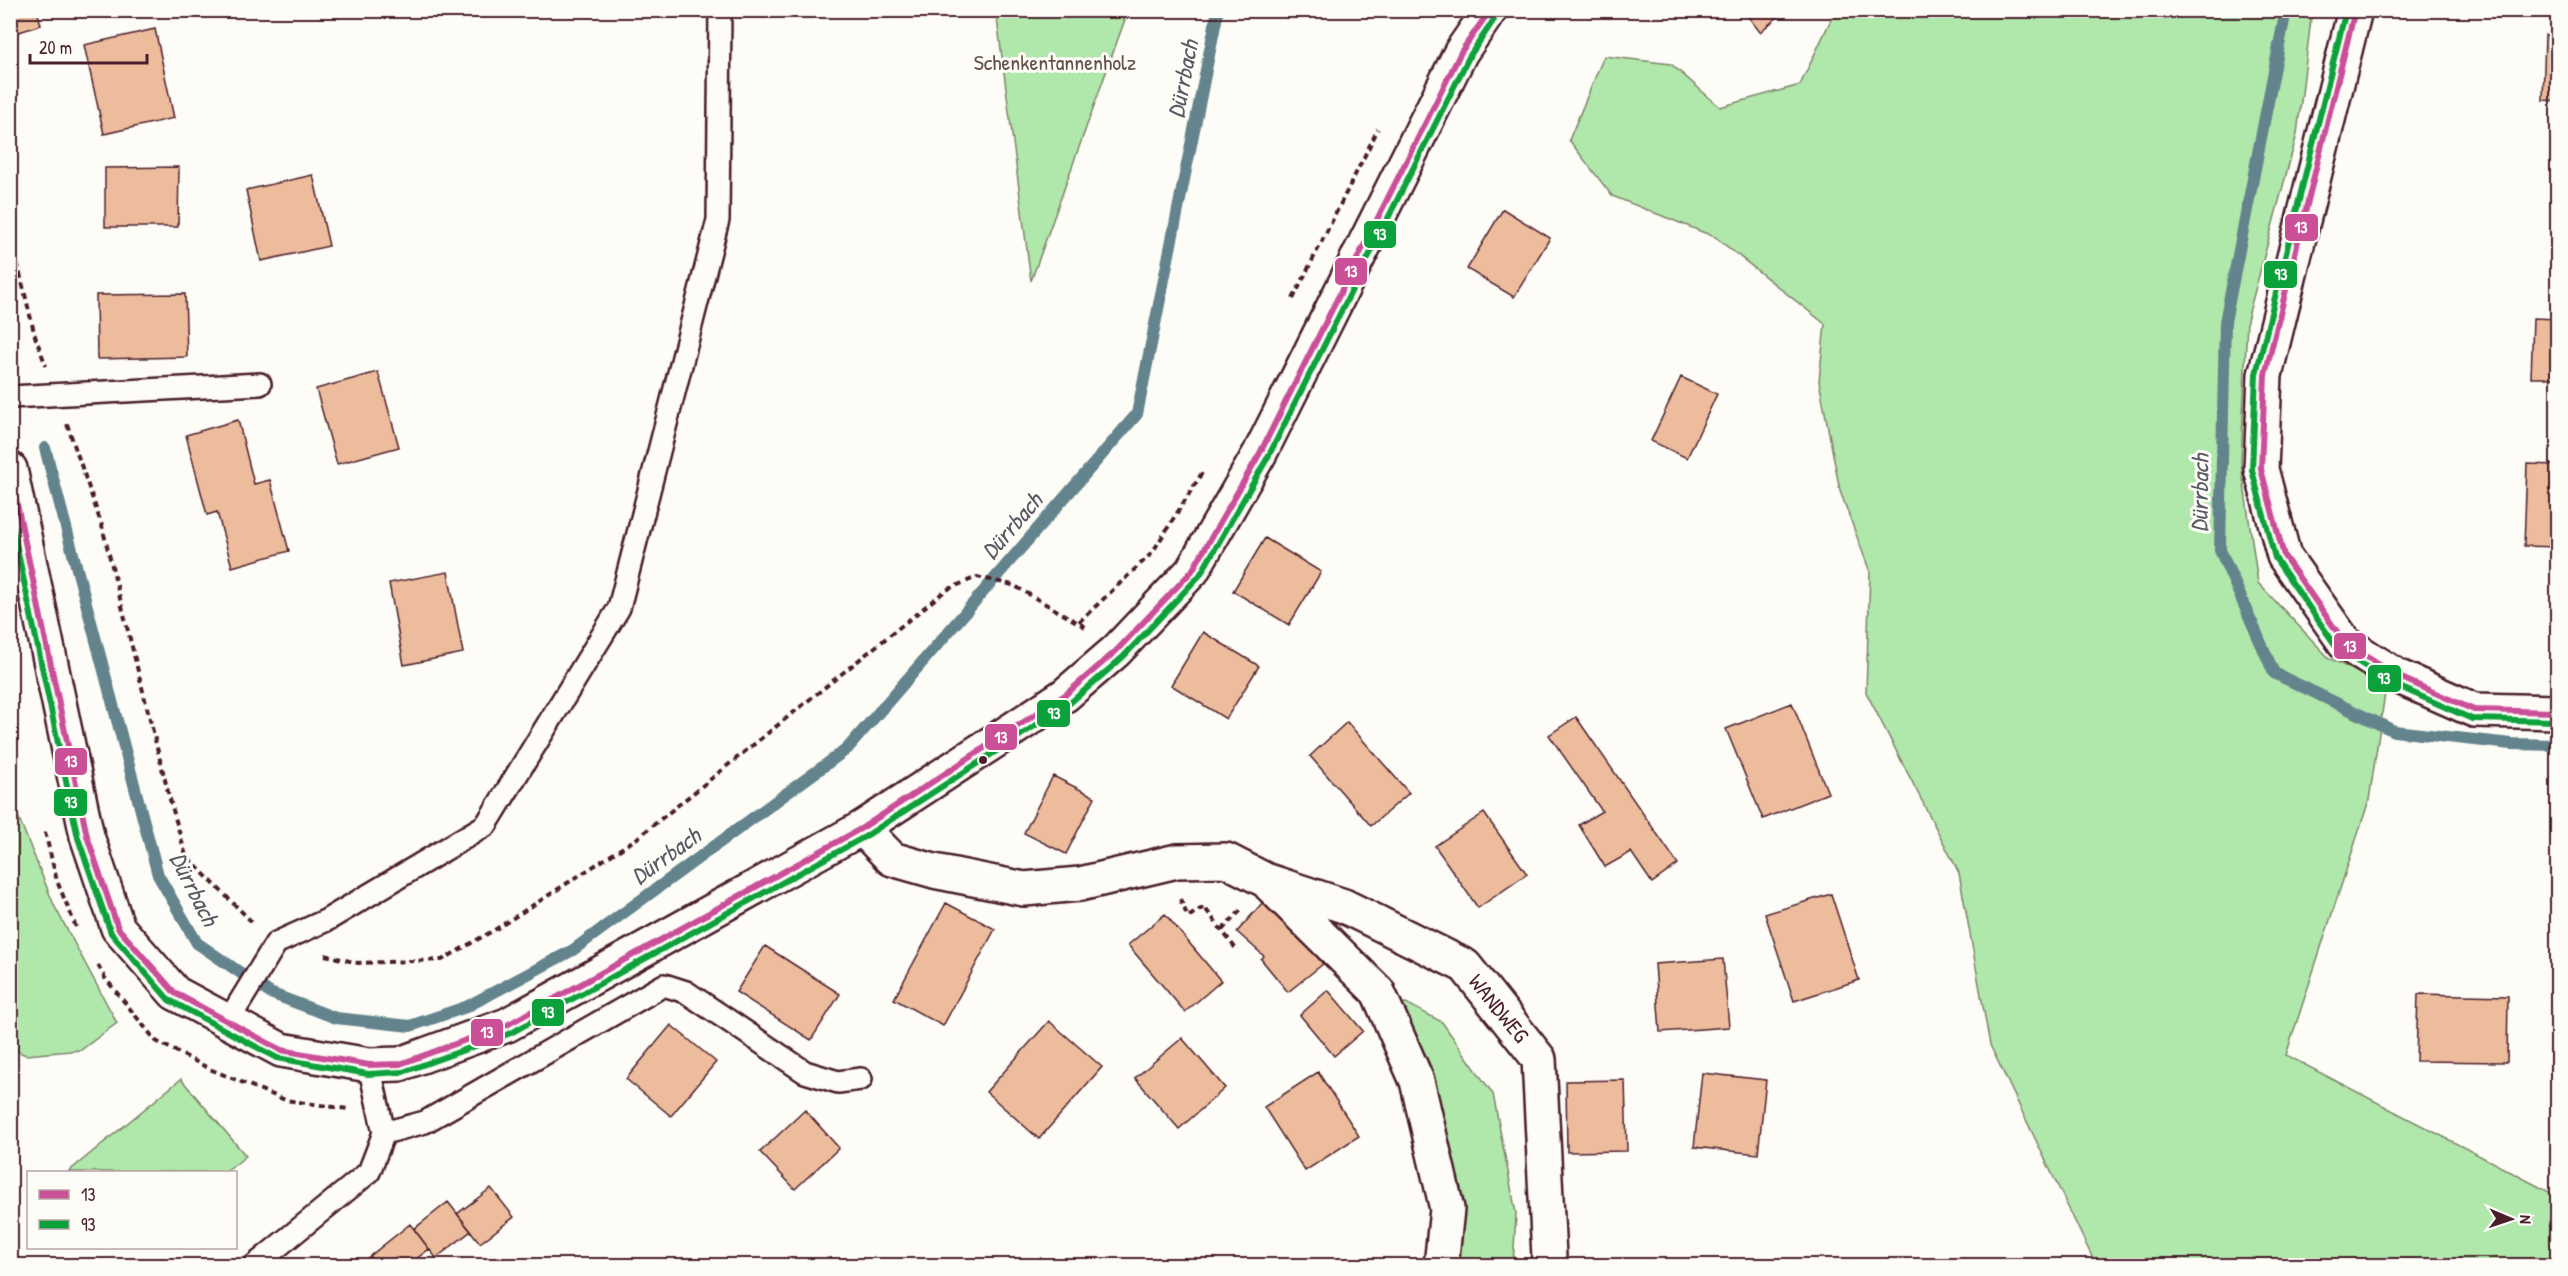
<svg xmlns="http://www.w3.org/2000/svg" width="2568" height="1276" font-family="'Patrick Hand',sans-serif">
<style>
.green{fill:#b0e7aa;stroke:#7d836a;stroke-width:1.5}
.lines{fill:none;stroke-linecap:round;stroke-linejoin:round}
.stream{stroke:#64848c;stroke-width:12}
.building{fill:#ecbc9c;stroke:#4a1f2b;stroke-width:1.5}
.lane-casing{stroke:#4a1f2b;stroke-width:26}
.street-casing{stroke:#4a1f2b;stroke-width:38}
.secondary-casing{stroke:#4a1f2b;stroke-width:38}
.path{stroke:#4a1f2b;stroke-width:4;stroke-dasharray:6 4.5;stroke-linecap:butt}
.lane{stroke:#fdfcf7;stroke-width:21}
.street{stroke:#fdfcf7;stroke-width:33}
.secondary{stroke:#fdfcf7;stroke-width:33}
.bus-1-casing{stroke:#fdfcf7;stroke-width:10}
.bus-2-casing{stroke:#fdfcf7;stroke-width:10}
.bus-1{stroke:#ca5098;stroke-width:6}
.bus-2{stroke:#0ba13b;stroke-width:6}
.bus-dot{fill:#4a1f2b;stroke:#fdfcf7;stroke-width:2}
.labels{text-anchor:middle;stroke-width:6;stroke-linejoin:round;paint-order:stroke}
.park-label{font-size:22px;fill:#64514b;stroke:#fdfcf7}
.street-label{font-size:22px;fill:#4a1f2b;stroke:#fdfcf7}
.water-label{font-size:24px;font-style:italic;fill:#595a64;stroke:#fdfcf7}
.line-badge{stroke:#fdfcf7;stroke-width:2}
.badge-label{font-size:16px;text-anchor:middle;font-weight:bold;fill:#fff}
</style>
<rect width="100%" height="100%" fill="#fdfcf7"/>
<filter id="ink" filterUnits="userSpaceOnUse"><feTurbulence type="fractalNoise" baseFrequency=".0167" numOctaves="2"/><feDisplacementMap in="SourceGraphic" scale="12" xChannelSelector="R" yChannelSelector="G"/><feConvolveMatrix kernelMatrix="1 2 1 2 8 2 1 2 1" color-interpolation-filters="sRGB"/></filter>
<g filter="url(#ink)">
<path class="green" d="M996,11H1128L1031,281Z
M1835,11H2312L2297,134L2247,320L2241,463L2258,583L2329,658L2386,687L2369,800L2286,1055L2557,1196V1265H2096L1990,1045L1959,873L1866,692L1870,572L1840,491L1819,381L1825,324L1715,237L1612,196L1569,140L1604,56L1671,64L1720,107L1800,85Z
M16,811L54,905L117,1023L81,1050L26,1055L11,1049L10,815Z
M1406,1003L1442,1022L1493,1094L1516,1213L1513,1265H1459L1460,1242L1447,1129L1392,1005Z
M181,1079L246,1156L226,1172H68Z"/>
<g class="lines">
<path class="stream" d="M2286,10L2225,322L2220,550L2274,673L2394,731L2511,744L2558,745
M45,448L158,875L197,943L270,993L336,1018L410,1026L466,1007L573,950L847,749L1137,414L1218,10"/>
</g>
<path class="building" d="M10,10H37L41,25L10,35Z
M1743,10H1786L1760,32Z
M155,29L174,118L104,134L84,45Z
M2545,35L2558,36V101L2543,100Z
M179,167L178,227H105V168Z
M2557,172H2558V250H2555Z
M313,175L329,246L261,261L246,190Z
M1503,209L1550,238L1514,297L1467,269Z
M185,294L187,357L97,359L96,295Z
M2533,318L2558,319V378H2531Z
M378,372L399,447L337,464L316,389Z
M1681,377L1717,394L1687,458L1651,441Z
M238,420L254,484L270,480L289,551L232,567L217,512L207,515L186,435Z
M2527,464L2558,465V547L2524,546Z
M1265,538L1321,572L1289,625L1233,591Z
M448,572L463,653L404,665L389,583Z
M1203,632L1259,666L1226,719L1171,685Z
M1792,703L1828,793L1763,819L1726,729Z
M1576,717L1678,864L1652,883L1631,852L1605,867L1579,825L1602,811L1549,735Z
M1347,722L1409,793L1371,826L1310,756Z
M1053,776L1095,797L1066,854L1024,833Z
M1484,813L1527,874L1478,908L1435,846Z
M1831,894L1859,980L1794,1001L1765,914Z
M1263,902L1296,931L1323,964L1288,992L1261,959L1264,956L1237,932Z
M946,903L995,929L943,1026L894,999Z
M1165,914L1221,981L1185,1012L1128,945Z
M765,946L840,994L811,1040L736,992Z
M1723,959L1729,1027L1660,1032L1655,964Z
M1328,990L1363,1031L1334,1056L1300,1015Z
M2418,994L2508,996L2507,1062L2416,1061Z
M1049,1021L1102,1067L1039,1139L986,1092Z
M671,1025L716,1062L671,1116L626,1079Z
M1182,1038L1225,1088L1179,1129L1135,1078Z
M1318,1072L1359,1136L1305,1171L1264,1107Z
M1702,1073L1766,1080L1758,1154L1694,1147Z
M1625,1080L1627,1151L1567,1152L1566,1081Z
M805,1110L839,1148L795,1189L760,1152Z
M491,1188L514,1217L480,1243L457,1214Z
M448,1202L471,1231L436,1258L414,1229Z
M410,1224L429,1249L407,1266H377L370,1256Z
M370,1256L377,1266H357Z"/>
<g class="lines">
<g class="lane-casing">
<path id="lane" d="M10,397L260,384
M227,1023L276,943L327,920L486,825L619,608L718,220L720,10
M369,1065L384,1133
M254,1266L369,1172L384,1133L425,1122L664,985L686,992L805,1072L838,1082L861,1079"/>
</g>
<g class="street-casing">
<path id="street" d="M862,828L892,859L934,871L1024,889L1080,884L1177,861L1226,860L1265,880L1344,906L1465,966L1539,1059L1549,1257L1547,1266
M1270,885L1378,992L1417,1081L1447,1209L1441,1266"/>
</g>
<g class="secondary-casing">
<path id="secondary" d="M2355,10L2265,375L2261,469L2284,556L2345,643L2397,676L2474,710L2558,712
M10,469L87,836L118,928L175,993L281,1050L369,1065L400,1064L507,1025L862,828L1065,695L1116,651L1192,571L1260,453L1461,52L1490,10"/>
</g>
<path class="path" d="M10,232L35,336L46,366
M1293,299L1378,129
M67,424L102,526L169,796L186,856L254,924
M1079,622L1152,553L1202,473
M45,832L57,881L76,927
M1180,899L1188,917L1204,907L1236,949
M1222,930L1242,909
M325,955L358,963L442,960L496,929L636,839L946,590L977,577L1013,585L1087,628
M98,965L105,978L156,1041L212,1070L285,1100L348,1109"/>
<use href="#lane" class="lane"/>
<use href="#street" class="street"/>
<use href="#secondary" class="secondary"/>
<g class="bus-1-casing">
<path id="bus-1" d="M2355,10L2265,375L2261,469L2284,556L2345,643L2397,676L2474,710L2558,712
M10,471L87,836L118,928L175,993L281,1050L369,1065L400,1064L507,1025L862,828L1065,695L1116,651L1192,571L1260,453L1461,52L1490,10"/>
</g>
<g class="bus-2-casing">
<path id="bus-2" d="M2346,10L2256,374L2252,470L2275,558L2338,649L2393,684L2472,719L2558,721
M10,515L78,838L111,933L169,1000L277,1058L368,1074L403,1072L511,1033L866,836L1070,703L1123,657L1200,575L1268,457L1469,57L1497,15"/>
</g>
<use href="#bus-1" class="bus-1"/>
<use href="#bus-2" class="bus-2"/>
</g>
</g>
<circle class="bus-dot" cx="983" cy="760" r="5"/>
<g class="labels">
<g class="park-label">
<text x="1055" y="70">Schenkentannenholz</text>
</g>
<g class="street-label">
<text transform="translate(1499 1008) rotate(51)" y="8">WANDWEG</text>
</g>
<g class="water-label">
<text transform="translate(1183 79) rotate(-79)" y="8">Dürrbach</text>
<text transform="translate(2200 493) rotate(-89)" y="8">Dürrbach</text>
<text transform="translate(1012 526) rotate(-49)" y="8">Dürrbach</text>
<text transform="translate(666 856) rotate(-36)" y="8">Dürrbach</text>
<text transform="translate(194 889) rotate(63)" y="8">Dürrbach</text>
</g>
</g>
<g class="line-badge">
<rect x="2284" y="213" width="35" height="29" rx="6" fill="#ca5098"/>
<rect x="1363" y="220" width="34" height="29" rx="6" fill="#0ba13b"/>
<rect x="1334" y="257" width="34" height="29" rx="6" fill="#ca5098"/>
<rect x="2263" y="260" width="35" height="29" rx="6" fill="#0ba13b"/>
<rect x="2333" y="632" width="34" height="28" rx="6" fill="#ca5098"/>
<rect x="2367" y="664" width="35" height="29" rx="6" fill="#0ba13b"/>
<rect x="1036" y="699" width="35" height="29" rx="6" fill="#0ba13b"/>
<rect x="984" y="723" width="34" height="28" rx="6" fill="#ca5098"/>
<rect x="54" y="747" width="34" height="29" rx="6" fill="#ca5098"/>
<rect x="53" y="788" width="35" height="29" rx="6" fill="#0ba13b"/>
<rect x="531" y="998" width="34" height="29" rx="6" fill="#0ba13b"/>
<rect x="470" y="1018" width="34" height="29" rx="6" fill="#ca5098"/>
</g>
<g class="badge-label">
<text x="2301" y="233">13</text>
<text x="1380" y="240">93</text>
<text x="1351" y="277">13</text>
<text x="2281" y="280">93</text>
<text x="2350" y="652">13</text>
<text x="2384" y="684">93</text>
<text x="1054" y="719">93</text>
<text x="1001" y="743">13</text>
<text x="71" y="767">13</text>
<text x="71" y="808">93</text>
<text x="548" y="1018">93</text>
<text x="487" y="1038">13</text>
</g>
<rect width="2568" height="1276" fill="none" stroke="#fdfcf7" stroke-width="36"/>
<rect x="18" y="18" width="2532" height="1240" fill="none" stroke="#4a1f2b" stroke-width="2" filter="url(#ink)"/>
<rect x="27" y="1171" width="210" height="78" fill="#fdfcf7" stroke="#b5a4a5" stroke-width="1.5"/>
<rect x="39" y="1190" width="30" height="9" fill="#ca5098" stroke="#b5a4a5" stroke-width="1.5"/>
<text x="81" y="1201" font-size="18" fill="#4a1f2b">13</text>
<rect x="39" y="1220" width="30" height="9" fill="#0ba13b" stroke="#b5a4a5" stroke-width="1.5"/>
<text x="81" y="1231" font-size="18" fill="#4a1f2b">93</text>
<g transform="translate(2511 1219) rotate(92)" stroke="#fdfcf7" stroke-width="4.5" paint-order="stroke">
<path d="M0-4.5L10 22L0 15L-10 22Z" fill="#4a1f2b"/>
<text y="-9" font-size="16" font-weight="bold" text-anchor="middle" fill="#4a1f2b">N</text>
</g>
<path d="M30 54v9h117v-9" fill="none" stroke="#4a1f2b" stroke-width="3"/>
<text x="39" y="54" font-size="18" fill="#4a1f2b" stroke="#fdfcf7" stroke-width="4.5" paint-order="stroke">20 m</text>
</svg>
